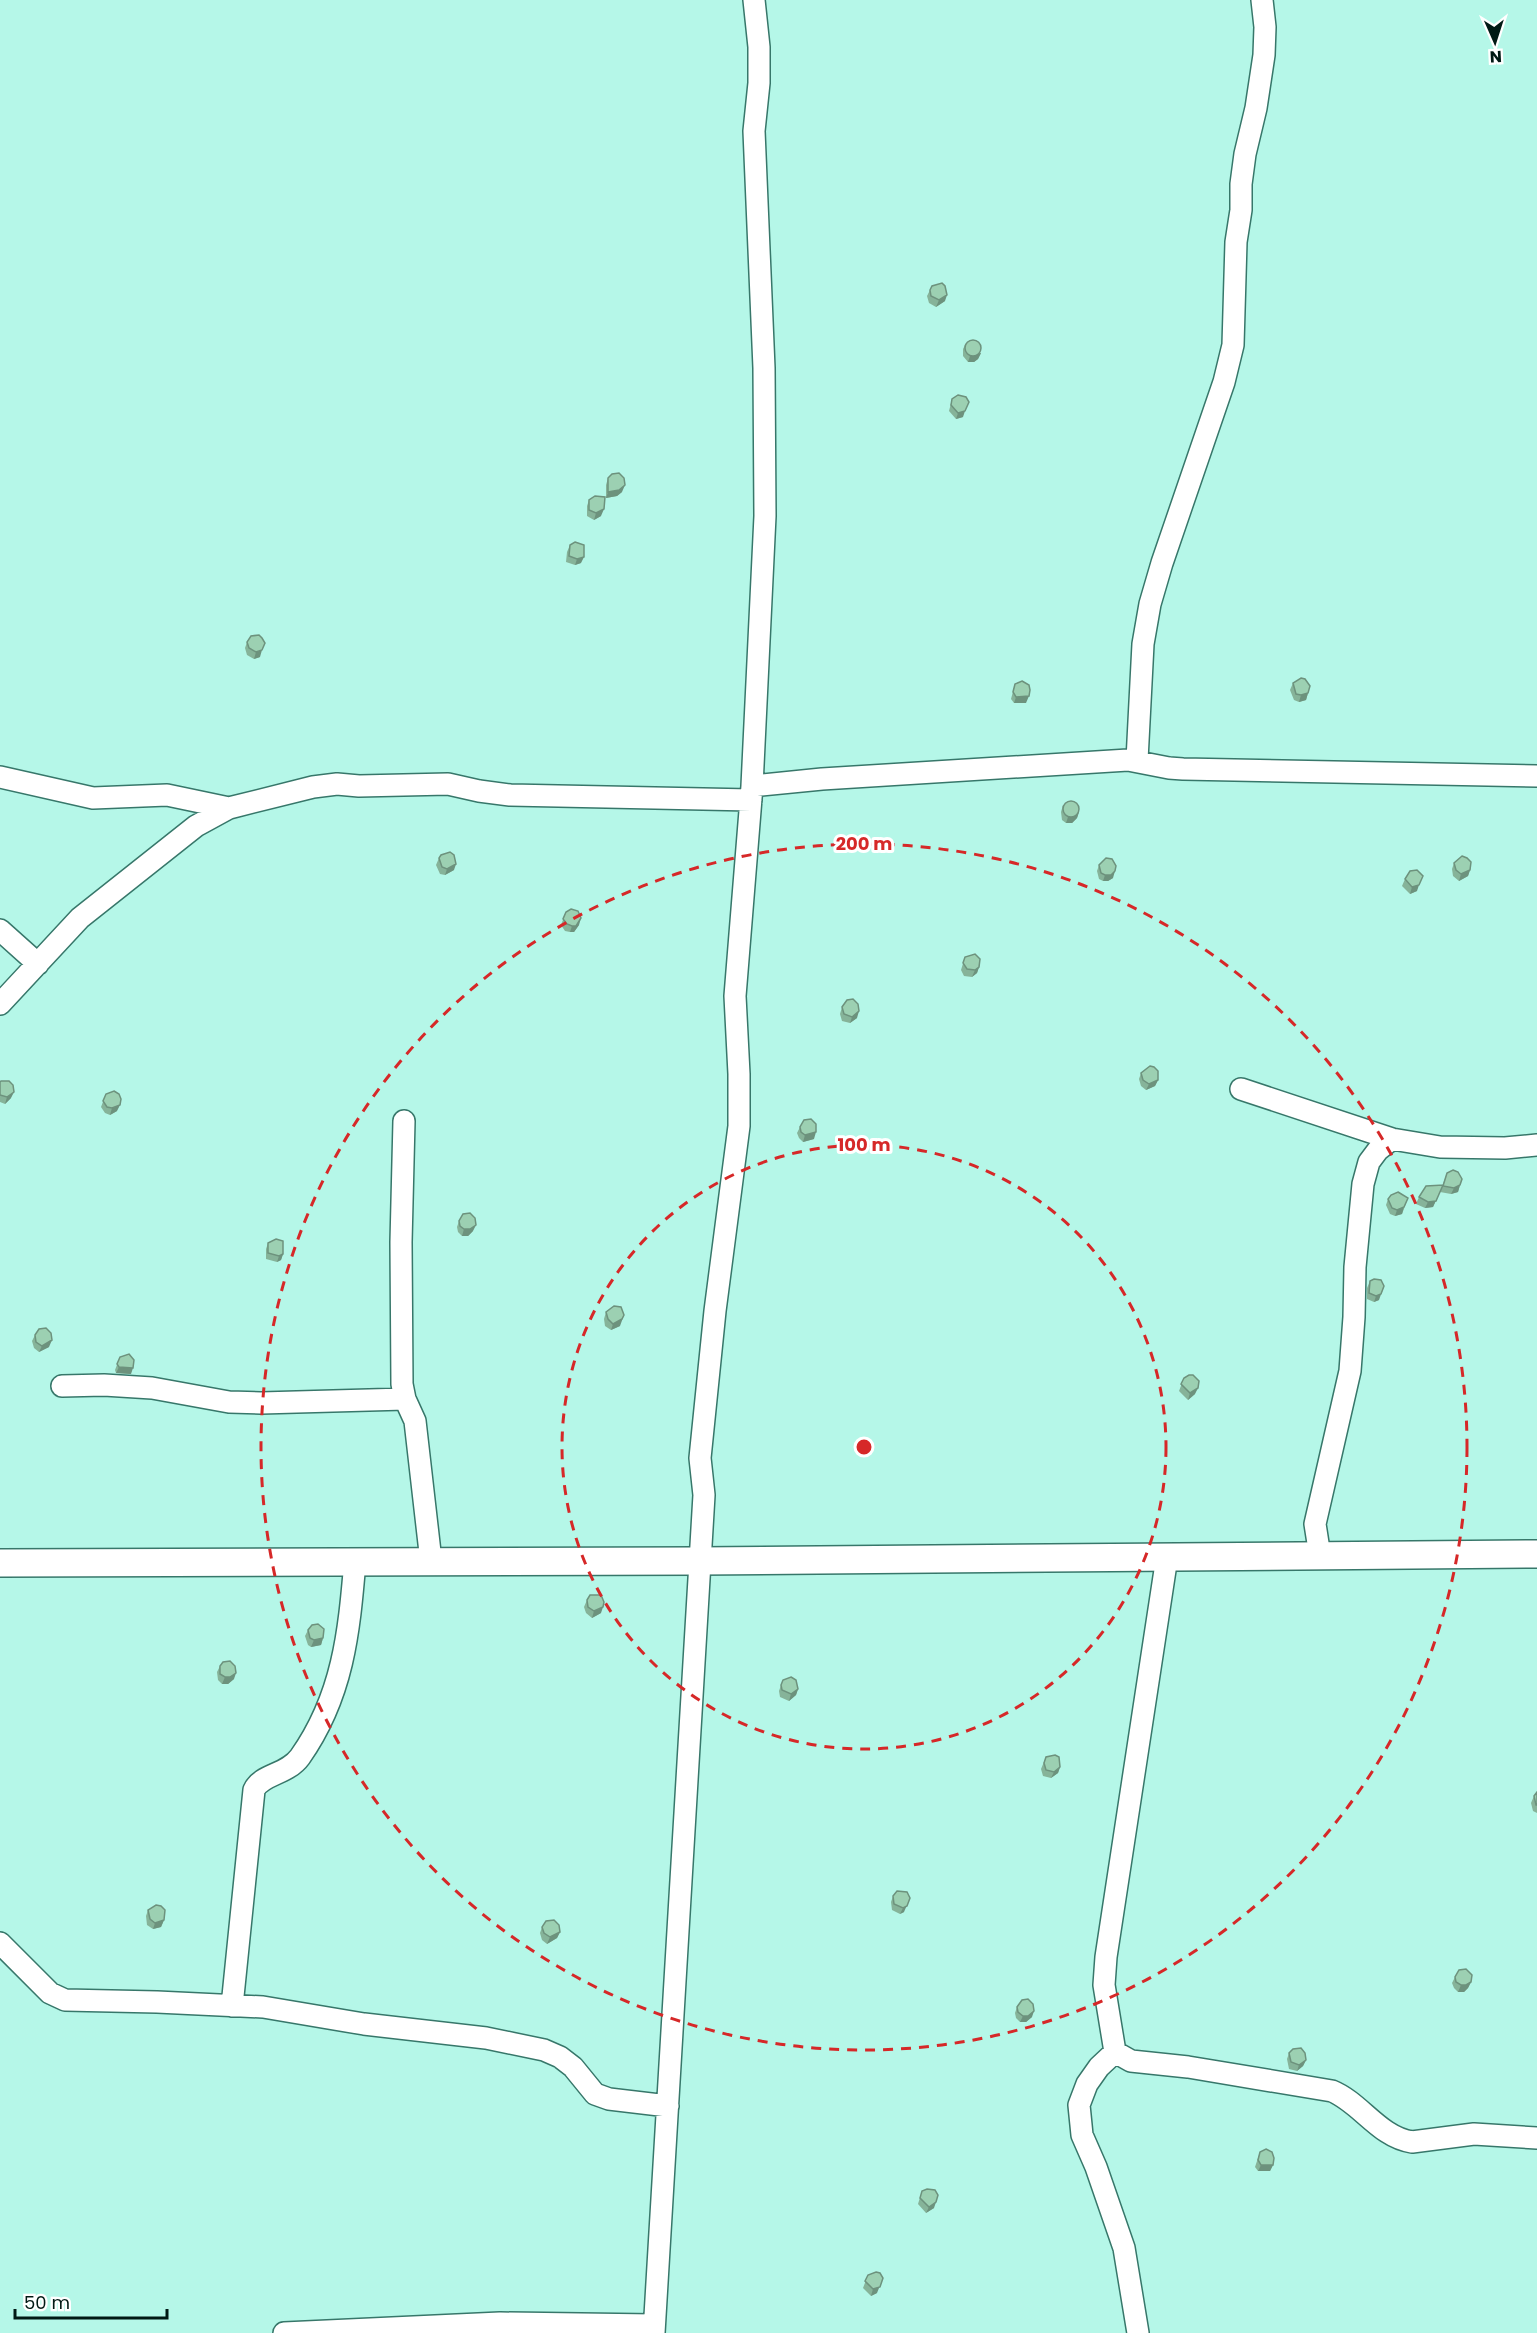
<svg xmlns="http://www.w3.org/2000/svg" width="1537" height="2333" font-family="Poppins,sans-serif">
<style>
.lines{fill:none;stroke-linecap:round;stroke-linejoin:round}
.minor-casing{stroke:#37776a;stroke-width:24}
.tertiary-casing{stroke:#37776a;stroke-width:30}
.minor{stroke:#fff;stroke-width:21}
.tertiary{stroke:#fff;stroke-width:27}
.wall{fill:#86b399}
.shaded-wall{fill:#6d927d}
.building{fill:#9cd0b2;stroke:#6d927d;stroke-width:1.5}
.ring{fill:none;stroke:#d62828;stroke-width:3;stroke-dasharray:10 8}
.centre{fill:#d62828;stroke:#fff;stroke-width:3}
.ring-label{font-size:18px;text-anchor:middle;font-weight:bold;fill:#d62828;stroke:#fff;stroke-width:6;stroke-linejoin:round;paint-order:stroke}
</style>
<rect width="100%" height="100%" fill="#b5f7e8"/>
<g class="lines">
<g class="minor-casing">
<path id="minor" d="M1137,760L1143,644L1150,604L1162,563L1224,382L1233,345L1236,242L1241,210V184L1245,154L1256,108L1264,55L1265,27L1262,0
M0,777L93,798L167,795L229,808
M752,786L822,779L1128,760L1169,768L1183,769L1537,776
M0,930L38,964
M0,1004L80,918L196,826L229,808L313,787L337,784L359,786L448,784L479,791L510,795L751,800
M1241,1089L1392,1139L1440,1147L1505,1148L1537,1145
M404,1121L401,1242L402,1384L405,1399L415,1421L431,1561
M62,1386L104,1385L152,1388L229,1402L261,1403L405,1399
M1320,1556L1315,1524L1350,1371L1354,1317L1355,1267L1363,1184L1369,1162L1378,1150L1392,1139
M0,1943L50,1993L65,2000L157,2002L263,2007L364,2024L486,2038L544,2050L560,2057L573,2067L595,2094L609,2099L668,2106
M232,2006L254,1790C261,1774 287,1775 300,1757C343,1696 349,1633 355,1561
M1115,2052L1104,1985L1106,1957L1167,1557
M1115,2052L1131,2061L1188,2067L1332,2091C1361,2103 1379,2137 1412,2142L1474,2134L1537,2138
M1115,2052L1099,2067L1087,2084L1079,2105L1082,2135L1096,2167L1124,2248L1138,2333
M284,2333L500,2323L654,2325
M654,2333L704,1495L700,1458L715,1311L739,1126V1074L735,996L752,786L765,516L764,368L754,131L759,83V47L754,0"/>
</g>
<g class="tertiary-casing">
<path id="tertiary" d="M0,1563L699,1561L1537,1554"/>
</g>
<use href="#minor" class="minor"/>
<use href="#tertiary" class="tertiary"/>
</g>
<path class="wall" d="M930,290L945,301L936,307L929,303L927,296Z
M966,343L981,353L978,359L974,362H968L963,356V349Z
M952,399L963,417L956,419L949,411Z
M608,478L622,492L617,496L606,498V485Z
M589,500L601,516L594,520L587,516V506Z
M570,545L581,563L575,565L566,562L567,552Z
M247,642L260,657L254,659L247,655L245,648Z
M1293,683L1308,693L1306,700L1299,702L1294,700L1290,690Z
M1015,684L1026,703H1014L1011,699Z
M1063,805L1079,812L1077,818L1072,823H1066L1062,820L1061,812Z
M439,858L454,870L445,875L440,874L436,865Z
M1454,863L1470,870L1468,876L1459,881L1453,876L1452,869Z
M1099,865L1113,878L1108,881H1103L1099,879L1097,871Z
M1405,879L1417,891L1410,894L1402,886Z
M566,912L579,925L574,932H570L565,931L561,925Z
M965,957L979,967L977,973L972,977L964,976L961,970Z
M842,1007L857,1018L850,1023L842,1021L840,1014Z
M1141,1073L1158,1080L1155,1086L1146,1090L1141,1086L1139,1079Z
M0,1082L11,1098L5,1104L0,1102Z
M106,1094L117,1111L110,1115L105,1113L101,1107Z
M800,1127L814,1139L803,1142L799,1138L797,1133Z
M1447,1173L1460,1185L1458,1192L1451,1194L1440,1192Z
M1443,1185L1433,1207L1425,1208L1416,1204L1419,1197Z
M1408,1198L1402,1214L1395,1216L1390,1214L1386,1205L1388,1199Z
M459,1221L473,1231L468,1236H462L458,1232L457,1227Z
M268,1243L283,1254L281,1260L277,1262L266,1259V1249Z
M1370,1281L1379,1300L1374,1302L1367,1299V1288Z
M606,1312L620,1326L611,1330L605,1326L604,1319Z
M35,1335L49,1347L39,1352L34,1348L32,1341Z
M120,1357L131,1374L116,1373L115,1370Z
M1184,1378L1195,1394L1188,1400L1179,1391Z
M587,1600L601,1613L592,1618L586,1613L584,1607Z
M308,1630L323,1638L321,1645L311,1647L308,1645L305,1636Z
M220,1666L234,1679L228,1684H222L218,1680L217,1672Z
M781,1685L798,1689L796,1695L789,1701L780,1697L779,1691Z
M1046,1757L1060,1767L1058,1773L1051,1778L1043,1776L1041,1769Z
M1537,1792V1813L1533,1811L1531,1803L1534,1796Z
M897,1891L904,1912L900,1914L892,1910L891,1902L893,1896Z
M148,1910L164,1920L161,1927L153,1929L147,1925L146,1916Z
M542,1927L560,1932L557,1938L547,1944L542,1940L540,1933Z
M1455,1977L1471,1982L1468,1988L1464,1992H1458L1454,1988L1452,1983Z
M1017,2007L1032,2017L1026,2022H1020L1016,2018L1015,2013Z
M1289,2053L1306,2060L1303,2066L1297,2071L1289,2069L1287,2059Z
M1260,2152L1273,2165L1270,2171H1258L1255,2167Z
M922,2191L934,2208L926,2213L918,2204Z
M868,2275L877,2293L871,2296L863,2288Z"/>
<path class="shaded-wall" d="M947,295L945,301L936,307L939,300Z
M981,353L978,359L974,362H968L970,356Z
M966,408L963,417L956,419L958,413Z
M625,485L622,492L617,496L606,498L608,492Z
M604,509L601,516L594,520L596,513Z
M584,557L581,563L575,565L577,559Z
M262,650L260,657L254,659L256,652Z
M1308,693L1306,700L1299,702L1301,695Z
M1029,696L1026,703H1014L1016,697Z
M1079,812L1077,818L1072,823H1066L1068,817Z
M456,864L454,870L445,875L447,869Z
M1470,870L1468,876L1459,881L1461,874Z
M1115,871L1113,878L1108,881H1103L1105,875Z
M1420,882L1417,891L1410,894L1412,887Z
M581,918L579,925L574,932H570L572,926Z
M979,967L977,973L972,977L975,970Z
M859,1011L857,1018L850,1023L852,1017Z
M1158,1080L1155,1086L1146,1090L1149,1084Z
M14,1092L11,1098L5,1104L7,1097Z
M120,1105L117,1111L110,1115L112,1108Z
M816,1132L814,1139L803,1142L805,1135Z
M1443,1185L1433,1207L1425,1208L1428,1202Z
M1460,1185L1458,1192L1451,1194L1454,1188Z
M1404,1207L1402,1214L1395,1216L1397,1210Z
M476,1225L473,1231L468,1236H462L464,1229Z
M283,1254L281,1260L277,1262L279,1256Z
M1384,1286L1379,1300L1374,1302L1376,1296Z
M624,1315L620,1326L611,1330L613,1324Z
M52,1340L49,1347L39,1352L42,1346Z
M119,1367L133,1368L131,1374L116,1373Z
M1198,1388L1195,1394L1188,1400L1190,1393Z
M603,1607L601,1613L592,1618L594,1611Z
M323,1638L321,1645L311,1647L314,1640Z
M236,1673L234,1679L228,1684H222L225,1677Z
M798,1689L796,1695L789,1701L791,1694Z
M1060,1767L1058,1773L1051,1778L1054,1772Z
M910,1898L904,1912L900,1914L903,1908Z
M164,1920L161,1927L153,1929L155,1923Z
M560,1932L557,1938L547,1944L550,1937Z
M1471,1982L1468,1988L1464,1992H1458L1461,1985Z
M1034,2011L1032,2017L1026,2022H1020L1023,2016Z
M1306,2060L1303,2066L1297,2071L1299,2065Z
M1261,2165H1273L1270,2171H1258Z
M936,2202L934,2208L926,2213L929,2207Z
M883,2278L877,2293L871,2296L873,2289Z"/>
<path class="building" d="M942,283L945,286L947,295L939,300L931,296L930,290L932,286Z
M965 348a8 8 0 1 1 16 0a8 8 0 1 1-16 0Z
M958,395L966,397L969,402L965,411L958,413L951,405L952,399Z
M619,473L624,478L625,485L619,490L608,492V478L612,474Z
M595,496L605,497L604,509L596,513L589,510V500Z
M575,542L584,545V557L577,559L569,556L570,545Z
M259,635L262,638L265,643L262,650L256,652L249,648L247,642L251,636Z
M1301,678L1305,679L1310,686L1308,693L1301,695L1296,694L1293,683Z
M1022,681L1029,685L1030,690L1029,696L1016,697L1013,692L1015,684Z
M1063 809a8 8 0 1 1 16 0a8 8 0 1 1-16 0Z
M450,852L454,855L456,864L447,869L442,867L439,858L441,855Z
M1462,856L1467,858L1471,862L1470,870L1461,874L1456,870L1454,863Z
M1106,858L1112,859L1116,866L1115,871L1111,875H1105L1101,873L1099,865Z
M1417,870L1423,876L1419,885L1412,887L1405,879L1410,871Z
M571,909L578,911L581,918L576,926H572L567,924L563,919L566,912Z
M975,954L980,959L979,967L975,970L967,969L963,963L965,957Z
M853,999L858,1004L859,1011L852,1017L844,1014L842,1007L847,1000Z
M1150,1066L1154,1067L1158,1071V1080L1149,1084L1143,1080L1141,1073Z
M1,1081H9L13,1085L14,1092L7,1097L0,1095V1082Z
M114,1091L119,1094L121,1099L120,1105L112,1108L107,1107L103,1101L106,1094Z
M811,1119L816,1124V1132L805,1135L801,1132L800,1127L804,1120Z
M1453,1170L1458,1172L1462,1179L1460,1185L1454,1188L1443,1186L1447,1173Z
M1443,1185L1436,1201L1428,1202L1419,1197L1426,1186Z
M1398,1192L1408,1198L1404,1207L1397,1210L1392,1208L1388,1199L1391,1195Z
M470,1213L475,1218L476,1225L470,1229H464L460,1226L459,1221L463,1214Z
M276,1239L283,1241V1254L279,1256L268,1253V1243Z
M1374,1279L1381,1280L1384,1286L1381,1294L1376,1296L1369,1293L1370,1281Z
M614,1306L621,1307L624,1315L622,1319L613,1324L608,1319L606,1312Z
M46,1328L51,1333L52,1340L42,1346L36,1342L35,1335L39,1329Z
M129,1354L134,1360L133,1368L119,1367L117,1364L120,1357Z
M1189,1375H1193L1199,1381L1198,1388L1190,1393L1181,1384L1184,1378Z
M590,1595H601L604,1602L603,1607L594,1611L588,1607L587,1600Z
M318,1624L324,1629L323,1638L314,1640L310,1638L308,1630L312,1625Z
M230,1661L235,1666L236,1673L230,1677H225L220,1674V1666L223,1662Z
M791,1677L796,1680L798,1689L791,1694L782,1690L781,1685L783,1680Z
M1055,1755L1059,1757L1060,1767L1054,1772L1046,1770L1044,1763L1046,1757Z
M1537,1792V1805H1536L1534,1796Z
M897,1891L907,1892L910,1898L907,1906L903,1908L894,1904L893,1896Z
M156,1905L161,1906L165,1910L164,1920L155,1923L150,1919L148,1910Z
M554,1920L559,1925L560,1932L550,1937L544,1933L542,1927L546,1921Z
M1466,1969L1472,1975L1471,1982L1466,1985H1461L1456,1982L1455,1977L1459,1970Z
M1028,1999L1033,2004L1034,2011L1028,2016H1023L1018,2012L1017,2007L1022,2000Z
M1301,2048L1305,2053L1306,2060L1299,2065L1291,2062L1289,2053L1293,2049Z
M1266,2149L1272,2152L1274,2158L1273,2165H1261L1258,2160L1260,2152Z
M927,2189L935,2190L938,2195L936,2202L929,2207L920,2198L922,2191Z
M876,2272L880,2273L883,2278L880,2287L873,2289L865,2281L868,2275Z"/>
<g class="ring">
<circle cx="864" cy="1447" r="302"/>
<circle cx="864" cy="1447" r="603"/>
</g>
<circle cx="864" cy="1447" r="9" class="centre"/>
<g class="ring-label">
<text x="864" y="850">200 m</text>
<text x="864" y="1151">100 m</text>
</g>
<g transform="translate(1495 42) rotate(177)" stroke="#ffffff" stroke-width="4.5" paint-order="stroke">
<path d="M0-4.5L10 22L0 15L-10 22Z" fill="#001914"/>
<text y="-9" font-size="16" font-weight="bold" text-anchor="middle" fill="#001914">N</text>
</g>
<path d="M15 2309v9h152v-9" fill="none" stroke="#001914" stroke-width="3"/>
<text x="24" y="2309" font-size="18" fill="#001914" stroke="#ffffff" stroke-width="4.5" paint-order="stroke">50 m</text>
</svg>
